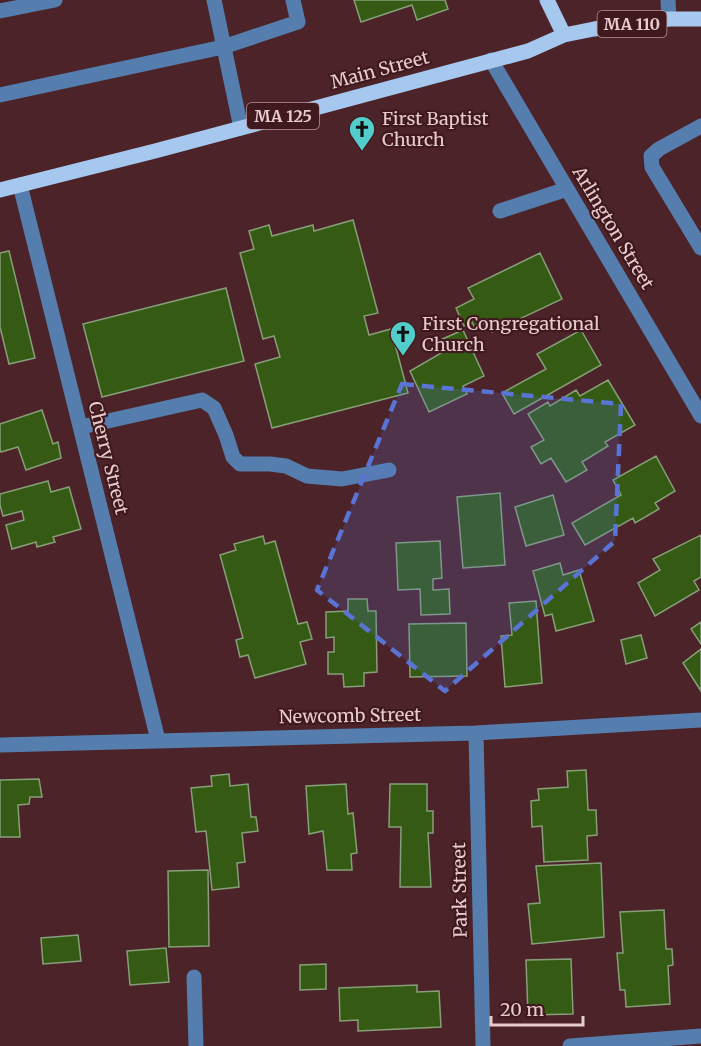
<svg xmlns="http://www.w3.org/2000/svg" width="701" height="1046" font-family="Merriweather,serif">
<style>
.building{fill:#355a14;stroke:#879f78;stroke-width:1.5}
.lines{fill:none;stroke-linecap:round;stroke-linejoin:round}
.minor{stroke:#557dad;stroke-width:15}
.major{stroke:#a6c7ee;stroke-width:15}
.marked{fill:#5a74d5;fill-opacity:0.2;stroke:#5a74d5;stroke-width:4.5;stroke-dasharray:12 8;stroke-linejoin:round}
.labels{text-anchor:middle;stroke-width:4.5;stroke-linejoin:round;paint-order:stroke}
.shield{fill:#40191e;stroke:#b59698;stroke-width:1.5}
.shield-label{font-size:16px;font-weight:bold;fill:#e7cbcd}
.street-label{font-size:18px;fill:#e7cbcd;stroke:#40191e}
.poi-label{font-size:18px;fill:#e7cbcd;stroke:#40191e;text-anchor:start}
</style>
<rect width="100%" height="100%" fill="#4c2328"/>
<path class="building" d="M354,0H445L448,9L417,20L412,5L361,22Z
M353,220L378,313L364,316L369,335L391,329L408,393L272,428L255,364L280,357L274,336L263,339L240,253L254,249L249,231L269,225L272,236L313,225L314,231Z
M9,251L35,358L9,364L0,327V253Z
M540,253L562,299L492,332L487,322L475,328L472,322L464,326L456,308L474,299L468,288Z
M226,288L244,361L102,397L83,324Z
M463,330L484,376L463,386L467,394L429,412L410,371L443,352L438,341Z
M581,330L601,365L514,414L502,393L546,369L537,354Z
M608,380L635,425L605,442L608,446L582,462L587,470L566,482L551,458L541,464L531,447L544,440L528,414L548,402L550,406L576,390L580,396Z
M42,410L53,444L58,442L61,458L26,470L18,447L1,452L0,449V424Z
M656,456L675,491L655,503L659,509L635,523L633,518L585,545L572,523L621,495L613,480Z
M48,481L51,492L69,487L81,529L53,537L55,542L37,547L36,542L12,549L6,525L24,520L22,511L3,516L0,505V494Z
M500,493L505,565L463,568L457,497Z
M553,495L564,535L526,546L515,507Z
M701,535V577L694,581L699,590L655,616L638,583L660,570L653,559Z
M263,536L265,544L275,541L298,624L307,622L312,639L300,642L306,664L255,678L248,655L240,657L236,640L243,638L220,555L236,550L234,544Z
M440,541L442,578L433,579V590L449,589L450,614L421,615L420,589L398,590L396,543Z
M560,563L563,575L579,570L594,621L556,631L552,614L545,616L533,571Z
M348,599H367L368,611H376L377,672L364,673V686L344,687L343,674H328V652H334V637L326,638V612L348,611Z
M536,601L542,683L505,687L501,636L512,635L509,603Z
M701,622V644L691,629Z
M466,623L467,676L410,677L409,624Z
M641,635L647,658L626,664L621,640Z
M701,649V691L683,663Z
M586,770L588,810H596L597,835L587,836L588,860L544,862L542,826L532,827L531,801L539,800L538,789L568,787L567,771Z
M229,774L230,786L248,784L251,817H256L258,831L242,833L245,862L237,863L239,887L212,890L206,831L196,832L191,788L212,786L211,776Z
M39,779L42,797H30L29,804L18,805L20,837H0V780Z
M346,784L348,814L353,813L357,853L351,854L352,870H327L323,831L309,834L306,786Z
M390,784H427V811H433V833H428L431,887H400L401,827H389Z
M601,863L604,937L532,944L528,904L540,903L536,866Z
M208,870L209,946L169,947L168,871Z
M664,910L666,949H672L673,965L668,966L670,1004L626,1007L625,990H620L617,953H623L620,912Z
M78,935L81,961L43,964L41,938Z
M166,948L169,982L130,985L127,951Z
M571,959L573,1014L528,1015L526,960Z
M326,964V989L300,990V965Z
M417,985V992L439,991L441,1027L358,1031V1020L340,1021L339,988Z"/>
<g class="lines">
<path class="minor" d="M214,0L241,128
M668,0L669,19
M0,11L55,0
M491,60L701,416
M0,95L223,47L298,22L293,0
M701,126L659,149L651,156L652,167L701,248
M20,185L158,740
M500,211L567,189
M81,427L202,400L214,408L226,435L233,457L240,464H270L286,466L307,476L342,479L389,470
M476,733L483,1046
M0,745L476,733L701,720
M194,977L196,1046
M570,1046L701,1036"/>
<path class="major" d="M547,0L564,35
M0,190L155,151L528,51L564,35L594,29L669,19H701"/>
</g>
<path class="marked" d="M402,384L621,404L615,541L445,691L317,590Z"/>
<defs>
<g id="church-pin" transform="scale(1.35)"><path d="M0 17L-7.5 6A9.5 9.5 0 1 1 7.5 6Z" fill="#53cdcb" stroke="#40191e"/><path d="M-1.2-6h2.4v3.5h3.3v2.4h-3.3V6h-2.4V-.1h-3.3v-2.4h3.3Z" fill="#111"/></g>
</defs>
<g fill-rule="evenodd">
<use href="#church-pin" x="362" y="129"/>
<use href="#church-pin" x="403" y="334"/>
</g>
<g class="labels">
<g class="shield">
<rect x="597.5" y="11" width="69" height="26" rx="4.5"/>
<rect x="247" y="103" width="72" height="26" rx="4.5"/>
</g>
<g class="shield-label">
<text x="632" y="30">MA 110</text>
<text x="283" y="122">MA 125</text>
</g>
<g class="street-label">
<text transform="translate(380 70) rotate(-15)" y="6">Main Street</text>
<text transform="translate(613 228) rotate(59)" y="6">Arlington Street</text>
<text transform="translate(108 458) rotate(76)" y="6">Cherry Street</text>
<text transform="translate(350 716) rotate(-1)" y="6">Newcomb Street</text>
<text transform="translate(460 890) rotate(-91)" y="6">Park Street</text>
</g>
<g class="poi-label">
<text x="382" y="125">First Baptist<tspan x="382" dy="21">Church</tspan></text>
<text x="422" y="330">First Congregational<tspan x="422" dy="21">Church</tspan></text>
</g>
</g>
<path d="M491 1016v9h92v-9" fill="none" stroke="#e7cbcd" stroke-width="3"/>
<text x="500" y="1016" font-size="18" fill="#e7cbcd" stroke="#40191e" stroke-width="4.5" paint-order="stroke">20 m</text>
</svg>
